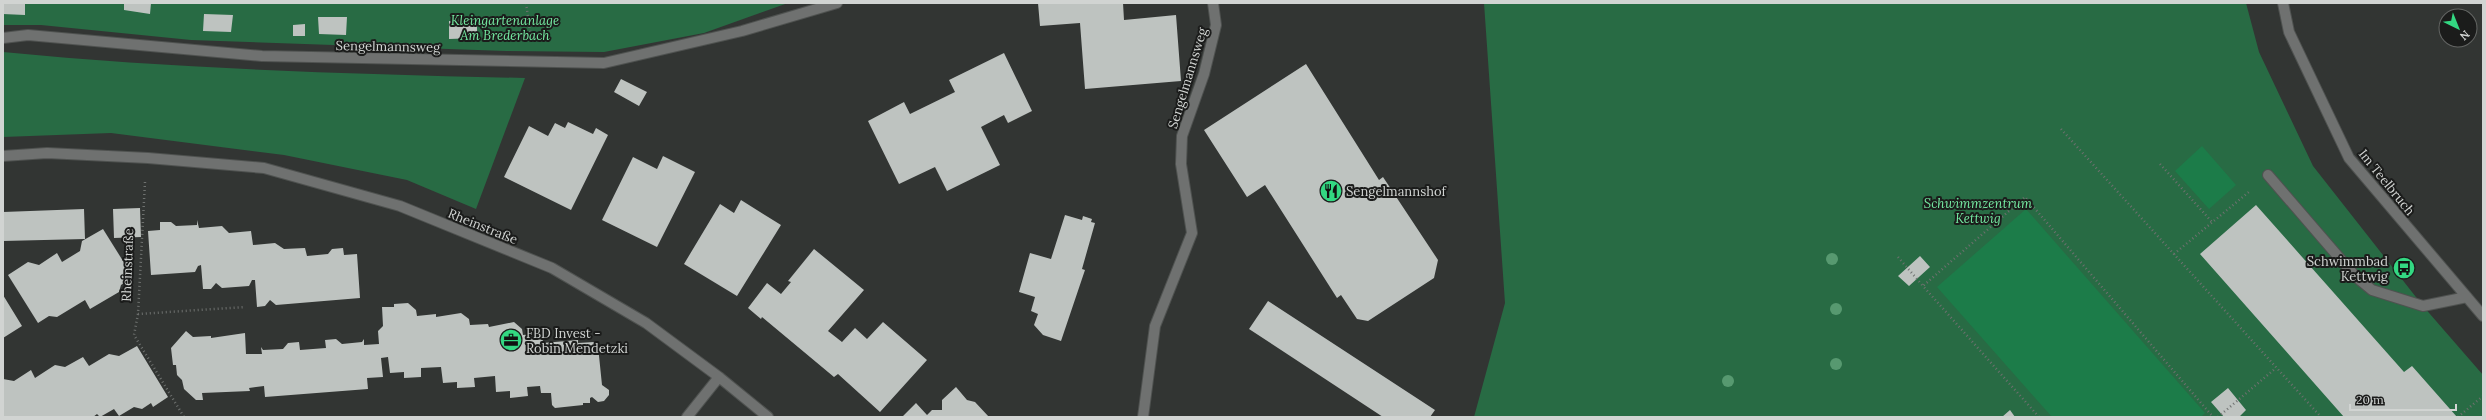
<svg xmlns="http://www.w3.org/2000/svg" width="2486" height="420" font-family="Lora,serif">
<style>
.green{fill:#286b44}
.water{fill:#1c7c49}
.building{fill:#bec3c0}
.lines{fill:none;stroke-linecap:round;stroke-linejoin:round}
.minor-casing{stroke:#4f5250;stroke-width:12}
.path{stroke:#6e716f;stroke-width:2.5;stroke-dasharray:1 3;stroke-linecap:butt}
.minor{stroke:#6f7170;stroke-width:10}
.tree{fill:#579970}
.labels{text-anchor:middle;stroke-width:4;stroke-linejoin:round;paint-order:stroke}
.park-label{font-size:13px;font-style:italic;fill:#75eaa2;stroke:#1b1c1b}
.street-label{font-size:13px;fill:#d1d4d2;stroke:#1b1c1b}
.poi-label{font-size:13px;fill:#d1d4d2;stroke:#1b1c1b;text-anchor:start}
</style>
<rect width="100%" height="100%" fill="#323533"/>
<path class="green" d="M3,3H788L704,33L604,52L506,51L191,40L41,25H3Z
M1484,3H2246L2259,52L2313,166L2423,306L2483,375V417H1474L1505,303Z
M3,52C177,69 351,74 525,78L476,209L407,180L284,155L111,133L3,137Z"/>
<path class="water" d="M2202,146L2236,185L2209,209L2175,171Z
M2026,209L2205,413L2201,417H2052L1937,287Z"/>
<path class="building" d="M3,3H25V15L3,14Z
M124,3H151L150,14L124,10Z
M1038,3H1123L1124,20L1176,15L1181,81L1085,89L1080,23L1040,26Z
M204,14L233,15L231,32L203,31Z
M318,17H347L346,35L319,34Z
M477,20V38L449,39V21Z
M305,24V36H293V25Z
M1004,53L1032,111L1008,123L1004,115L981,127L1000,165L947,191L935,167L899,184L868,121L904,102L910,114L955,92L949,80Z
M1306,64L1379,180L1383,177L1438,260L1434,278L1368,321L1357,319L1341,295L1337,298L1265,185L1247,197L1204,130Z
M621,79L647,92L639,106L614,92Z
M568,122L593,134L596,128L608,135L571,210L504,177L529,126L548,136L555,123L565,128Z
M663,156L695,172L657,247L602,220L633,157L657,169Z
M741,200L781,225L737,296L684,264L720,204L734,213Z
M2256,205L2404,372L2412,366L2457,417H2344L2200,254Z
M140,208L141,237L114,238L113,209Z
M84,209L85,239L3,241V212Z
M1065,215L1082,220L1083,216L1092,219L1091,222L1095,223L1082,269L1085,270L1061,341L1043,335L1034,325L1038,314L1031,311L1035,297L1019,292L1030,253L1051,259Z
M197,220L199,228L222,226L229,233L251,231L253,245L275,243L284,249L305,248L307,256L328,254L332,249L343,248L344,255L357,254L360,298L276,305L270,300L265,306L257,307L255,280H252L249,286L222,288L216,283L211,289H203L201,265L198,266L195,272L151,275L148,231L160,230V222H171L176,226L197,225Z
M103,229L133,277L121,285L119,292L90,309L85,300L57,317L49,316L38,323L8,275L28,262L39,265L57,253L62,262L80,251L82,241Z
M814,249L864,290L828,331L842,342L855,328L867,339L883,322L927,360L880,412L838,374L834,377L762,317L761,319L748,308L767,283L781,294L791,282L788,281Z
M1920,256L1930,267L1909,286L1898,276Z
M3,295L22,326L3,338Z
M1268,301L1435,410L1430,417H1383L1249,329Z
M408,303L416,310L417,316L436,314V317L461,313L469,319L470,325L488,324L489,327L514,322L522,329L523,335L542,333L543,343L578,340V343L594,342L598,346L602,385L609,390V395L604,401L598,402L592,397L590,398V403H583V405L555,408L552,405L551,393H541L540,386L527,387L528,396L510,398V391L496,392L495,376L474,378L475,387L457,388V382L443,383L441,367L421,368V377L404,378V372L390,373L388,357L381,358L383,377L367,378L368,389L265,397L264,386L249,388L250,391L202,393L203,400H196L184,389L182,380L177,375L176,365H173L171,348L186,331L193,337L211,336V338L245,333L246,354H262L261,347L263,350L283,349L288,343L299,342L300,350L326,348L325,340L336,339L342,344L362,342L364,339V345L379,344L378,331L383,326L382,307H394V304Z
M137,346L168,397L153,407L151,403L142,409L134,407L119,416L114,409L100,417L97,414L93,417H3V379L14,381L31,370L35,378L55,365L65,367L83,357L89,366L109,354L119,356Z
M956,387L967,400L975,402L989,417H902L916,403L927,415L932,410H942V400Z
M2228,388L2246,410L2239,417H2224L2211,402Z
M2010,410L2015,417H2002Z"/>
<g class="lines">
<g class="minor-casing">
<path id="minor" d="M2283,3L2289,32L2349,158L2483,316
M3,38L28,35L262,56L604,63L742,31L837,3
M3,156L47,153L148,158L264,168L400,206L552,268L646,323L719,377L768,417
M2268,175L2355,276L2372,290L2423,306L2467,297
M687,417L719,377
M1143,417L1155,326L1192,233L1181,164L1182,136L1204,74L1216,25L1213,3"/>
</g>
<path class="path" d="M526,3L531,37
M2061,129L2321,417
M2160,164L2212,222
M145,182L138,314L245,307
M2174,254L2250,191
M1898,257L1923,286
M138,314L134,335L184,417
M2039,417L1923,286L2025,197L2213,417
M2218,417L2276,368
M2458,417L2483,396"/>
<use href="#minor" class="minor"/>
</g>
<g class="tree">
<circle cx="1832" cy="259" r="6"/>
<circle cx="1836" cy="309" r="6"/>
<circle cx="1836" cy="364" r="6"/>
<circle cx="1728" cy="381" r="6"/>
</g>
<defs>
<g id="restaurant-disc" transform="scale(1.15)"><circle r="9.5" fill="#33d882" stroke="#1b1c1b"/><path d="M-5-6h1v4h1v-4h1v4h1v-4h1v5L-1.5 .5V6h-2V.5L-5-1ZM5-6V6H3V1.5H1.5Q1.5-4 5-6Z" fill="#111"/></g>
<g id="bus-disc" transform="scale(1.15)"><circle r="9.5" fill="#33d882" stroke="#1b1c1b"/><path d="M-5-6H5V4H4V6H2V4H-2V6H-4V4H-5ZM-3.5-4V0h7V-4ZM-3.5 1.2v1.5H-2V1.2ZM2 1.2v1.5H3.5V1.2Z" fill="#111"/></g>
<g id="office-disc" transform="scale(1.15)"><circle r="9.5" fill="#33d882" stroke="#1b1c1b"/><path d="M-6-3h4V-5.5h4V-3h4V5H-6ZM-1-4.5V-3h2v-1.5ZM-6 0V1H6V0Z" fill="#111"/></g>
</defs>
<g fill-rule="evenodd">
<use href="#restaurant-disc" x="1331" y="191"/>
<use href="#bus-disc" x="2404" y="268"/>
<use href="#office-disc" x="511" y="340"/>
</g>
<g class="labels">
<g class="park-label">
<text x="505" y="25">Kleingartenanlage<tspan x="505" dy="15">Am Brederbach</tspan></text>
<text x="1978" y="208">Schwimmzentrum<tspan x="1978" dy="15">Kettwig</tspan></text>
</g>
<g class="street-label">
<text transform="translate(388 46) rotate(1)" y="5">Sengelmannsweg</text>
<text transform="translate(1187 78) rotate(-73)" y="5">Sengelmannsweg</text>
<text transform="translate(2387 182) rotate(51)" y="5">Im Teelbruch</text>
<text transform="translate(483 226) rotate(22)" y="5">Rheinstraße</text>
<text transform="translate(127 265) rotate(-88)" y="5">Rheinstraße</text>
</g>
<g class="poi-label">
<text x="1346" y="196">Sengelmannshof</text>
<text x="2388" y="266" text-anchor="end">Schwimmbad<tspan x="2388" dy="15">Kettwig</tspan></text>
<text x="526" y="338">FBD Invest -<tspan x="526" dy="15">Robin Mendetzki</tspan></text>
</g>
</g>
<rect width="2486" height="420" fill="none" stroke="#d1d4d2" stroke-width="8"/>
<g transform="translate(2458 28) rotate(137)"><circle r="19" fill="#1b1c1b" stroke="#646664"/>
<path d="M0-3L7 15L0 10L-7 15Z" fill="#33d882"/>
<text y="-6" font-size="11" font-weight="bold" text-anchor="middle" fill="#d1d4d2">N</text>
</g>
<path d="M2350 404v6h106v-6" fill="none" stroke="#d1d4d2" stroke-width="2"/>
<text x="2356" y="404" font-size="12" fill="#d1d4d2" stroke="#1b1c1b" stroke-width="3" paint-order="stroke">20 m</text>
</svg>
